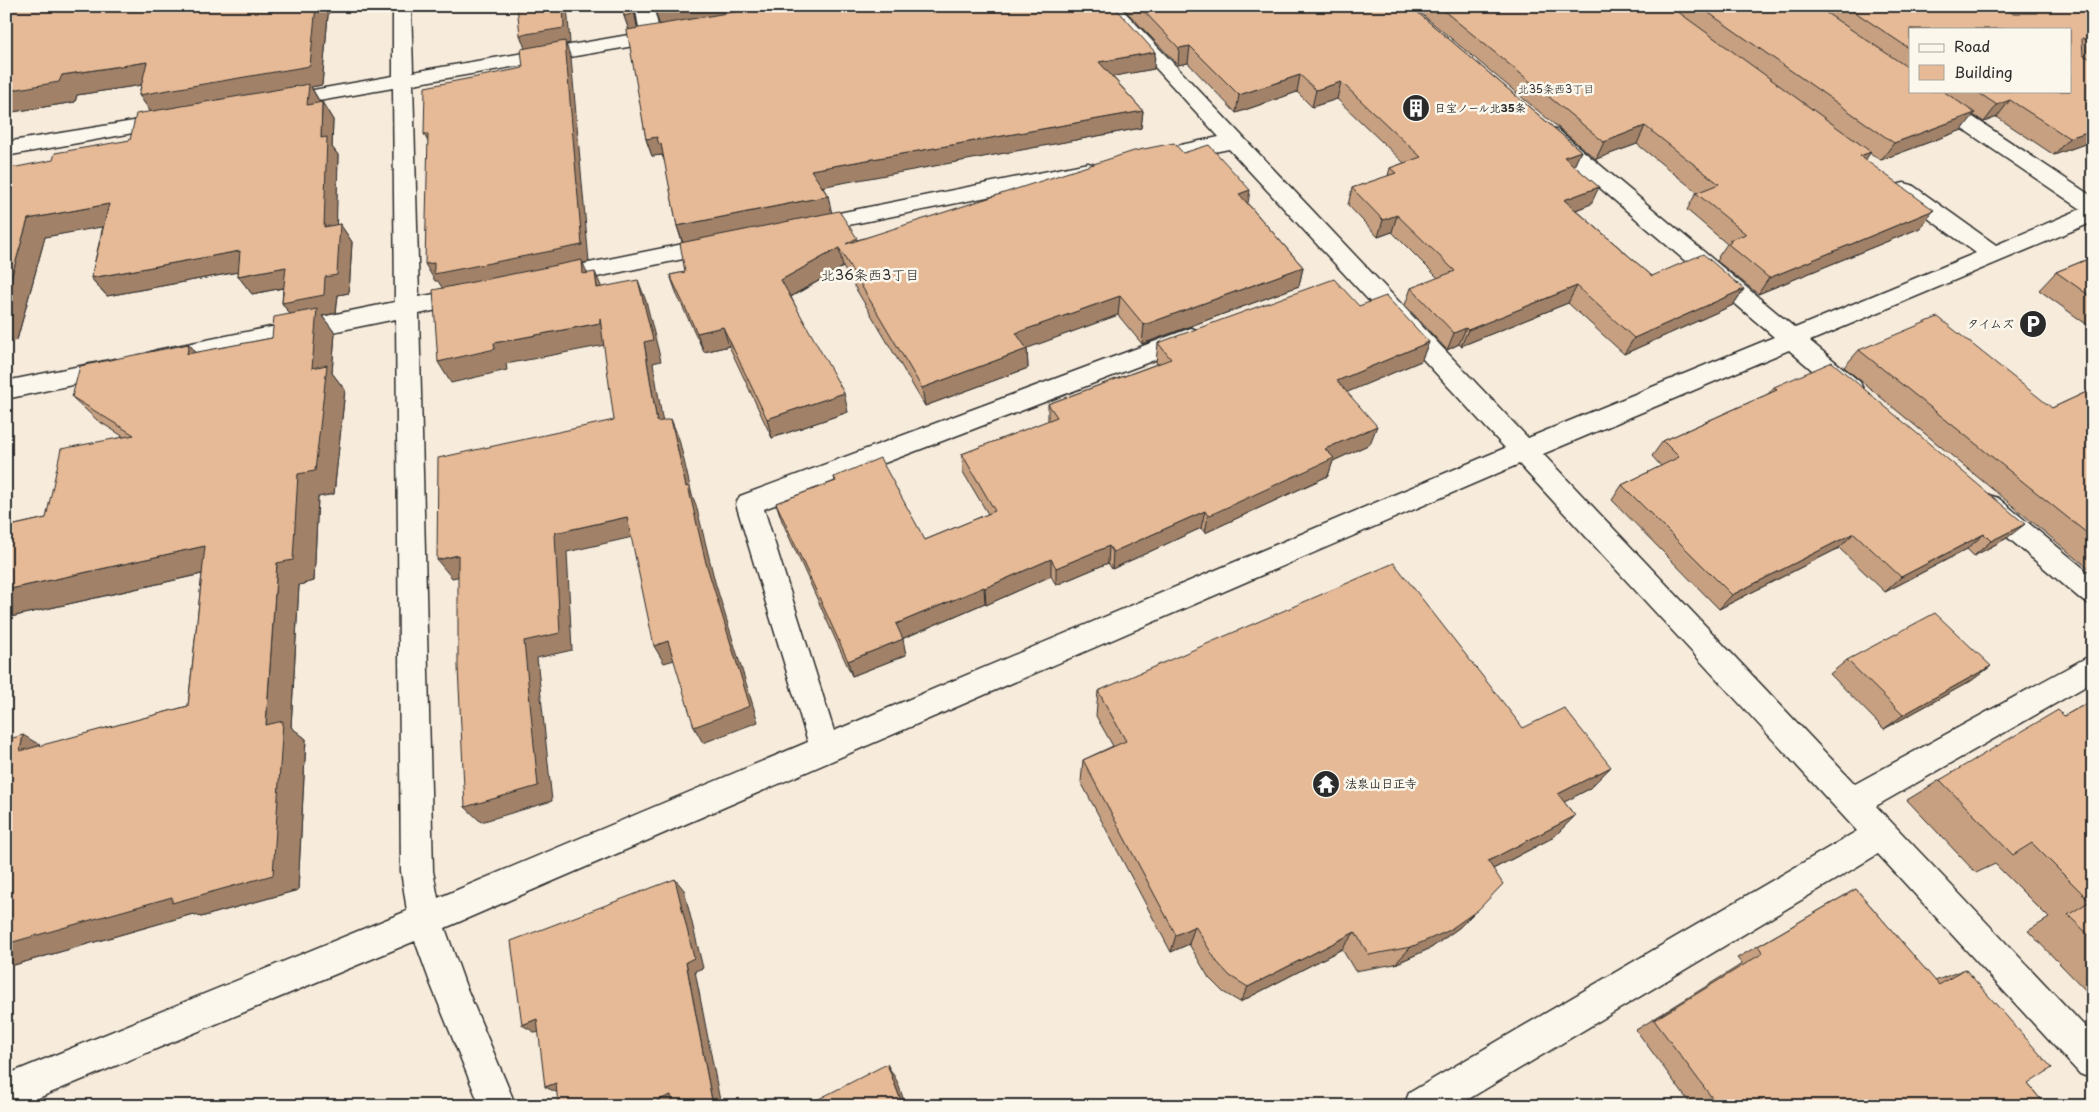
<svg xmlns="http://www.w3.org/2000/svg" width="2099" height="1112" font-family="'Playpen Sans','Klee One',sans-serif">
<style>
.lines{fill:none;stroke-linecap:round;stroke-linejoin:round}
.minor-casing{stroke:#2b2b2b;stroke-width:3}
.minor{fill:#fbf7ec;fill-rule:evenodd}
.wall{fill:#c6a081;stroke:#2b2b2b;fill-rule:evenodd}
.shaded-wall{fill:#a18269;stroke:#2b2b2b}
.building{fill:#e6ba96;stroke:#2b2b2b}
.labels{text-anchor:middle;stroke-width:5;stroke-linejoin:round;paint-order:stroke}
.far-neighbourhood-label{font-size:11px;fill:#2b2b2b;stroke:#fbf7ec}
.far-poi-label{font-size:11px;font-weight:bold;fill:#2b2b2b;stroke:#fbf7ec;text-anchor:start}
.poi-label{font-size:12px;font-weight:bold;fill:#2b2b2b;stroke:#fbf7ec;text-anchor:end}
.neighbourhood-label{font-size:14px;fill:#2b2b2b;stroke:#fbf7ec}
</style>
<rect width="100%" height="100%" fill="#f7ebdb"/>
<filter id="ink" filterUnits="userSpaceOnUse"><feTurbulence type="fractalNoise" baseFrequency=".02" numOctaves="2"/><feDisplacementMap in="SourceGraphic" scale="10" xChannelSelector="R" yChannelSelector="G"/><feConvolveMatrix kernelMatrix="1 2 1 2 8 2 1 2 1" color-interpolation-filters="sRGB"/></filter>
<g filter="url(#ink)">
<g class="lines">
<g class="minor-casing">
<path id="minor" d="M393,6H411L413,72L640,33L635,6H653L659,29L672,30L675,34L672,38L651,43L413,84L419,297L470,287L478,289L482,295L478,301L419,314L433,871L438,898L808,742L736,504L740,496L1183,331L1191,328L1199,331L1203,337L1199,343L764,509L834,731L1505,448L1229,149L1144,166L1137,164L1133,159L1137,154L1219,137L1099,6H1119L1528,438L1774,337L1543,139L1540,134L1543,129L1550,128L1557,129L1795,328L1976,253L1896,195L1893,190L1896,185L1904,183L1912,185L1996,245L2081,209L1913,95L1910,91H1934L2093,197V222L1810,341L1860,382L1863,389L1860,396L1851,398L1842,396L1789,350L1543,454L1855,784L2093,654V682L1876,806L2093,1035V1079L2080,1074L1878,854L1457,1106H1404L1409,1093L1857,831L1519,464L445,928L465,984L516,1106H480L431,985L415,941L19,1106H6V1075L407,911L401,871L396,319L157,368L148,365L145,359L148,353L157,350L395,302L393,88L279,108L272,106L269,102L272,98L279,96L393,76Z
M170,115L177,117L180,121L177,125L6,156V142Z
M1088,163L1096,165L1099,170L1096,175L809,233L801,231L798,226L801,221L809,219Z
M718,237L726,240L729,245L726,250L549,287L541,285L537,279L541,273L549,271Z
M115,359L124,362L127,368L124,374L6,399V381Z
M1989,495L1998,498L2093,576V605L2083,601L1980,514L1976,506L1980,498Z"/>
</g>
<use href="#minor" class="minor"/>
</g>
<path class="wall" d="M6,6H349L331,9L328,15L322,85L311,87L320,102H322L333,120L332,147L338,155L336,225L340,224L352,242L349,293L338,295L336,313L322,316L335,333L332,373L345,390L334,494L318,497L314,581L299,585L291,727L306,739L298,890L201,917L193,914L14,965L6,962V740L41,746L188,706L202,574L6,618V527L46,518L124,437L97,420L72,397L189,344L196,353L272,338L290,314L282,303L283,288L252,294L238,276V272L107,296L91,278L103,226L45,237L17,340L53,160L130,140L151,112L139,95L141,85L77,95L75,102L6,113Z
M623,6H633L637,29L1155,52L1154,69L1112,76L1143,111L1141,128L822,186L828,196L831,212L857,240L1183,153L1248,204L1303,267L1299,286L1142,344L1118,315L1027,348L1028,368L925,406L843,267L791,297L848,412L772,438L729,346L704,352L677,295L670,275L685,272L682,242L677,226L665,162L662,155L652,156L646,139L629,30L624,16Z
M1121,6H1410L1581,151L1574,166L1591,204L1576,210L1652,276L1744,289L1733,305L1624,354L1568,303L1461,346L1459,344L1447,350L1405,305L1411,288L1438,278L1392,232L1378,237L1348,205L1352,188L1388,176L1390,168L1404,163L1337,99L1312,107L1297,92L1236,113L1188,63L1178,65Z
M1412,6H2093V141L2054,155L1997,117L1984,122L1973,115L1962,130L1881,160L1870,153L1865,160L1920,228L1758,294L1717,261L1719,258L1718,257L1727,244L1687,210L1696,193H1698L1637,144L1596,159ZM1910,29L2070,91H1910Z
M2093,257V329L2039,290L2056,272Z
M1359,306L1429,342L1421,361L1347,392L1370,444L1333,461L1328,476L1205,533L1201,528L1112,569L1108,563L1056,585L1051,576L986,605L985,603L902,639L906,655L852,676L782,521L776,503L835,481L834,477L925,540L988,514L963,472L962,454L1048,421V404L1157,364L1156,362L1158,343Z
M1859,350L2052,408L2093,389V572L1844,367Z
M1774,387L2007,538L1974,556L1967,549L1885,592L1839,548L1719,609L1612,500L1622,485L1661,466L1652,456L1663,441L1768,394Z
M1847,660L1991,666L1971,681L1884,729L1830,674Z
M1098,691L1523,728L1589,789L1564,802L1575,816L1554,837L1493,869L1460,927L1431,948L1395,964L1355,971L1342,949L1240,1002L1223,992L1209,978L1189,944L1171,952L1081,782L1083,760L1113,746L1096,716Z
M2093,700V998L2028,931L2049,918L1995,864L1976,873L1907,800L1940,780L2064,716Z
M1856,889L1935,981L1965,969L2028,1084L2046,1106H1692L1636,1030L1742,964L1737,958Z"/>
<path class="shaded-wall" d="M316,6H349L331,9L328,15L322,85L311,87L320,103L318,123L153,115L139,95Z
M563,6H567L570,43L566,44L571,58L589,262L583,263L591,282L444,291L438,281H435L425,264L582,245L526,51L520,35Z
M631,6H633L638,31L630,33L624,16Z
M675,6H780L660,27L655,10Z
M1190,46L1188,63L1178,65L1179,48Z
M1155,52L1154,69L1098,79L1099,62Z
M147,62L161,82L77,95L75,102L6,113V91L62,75Z
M1300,75L1297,92L1236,113L1239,95Z
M1341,82L1337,99L1312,107L1316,90Z
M2010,100L1997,117L1984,122L1997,105Z
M322,102L333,120L332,147L338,155L336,245L324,227L321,138Z
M1143,111L1141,128L815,188L811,170Z
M1975,113L1962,130L1881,160L1894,143Z
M1645,126L1637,144L1596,159L1604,142Z
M2093,130V141L2054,155L2069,138Z
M424,134H428L433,152Z
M657,137L661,144L665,162L662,155L652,156L646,139Z
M1581,151L1573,168L1564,157Z
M1871,152L1859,169L1860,156Z
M1599,187L1591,204L1557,217L1564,200Z
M1250,190L1247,210L1239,194Z
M828,196L832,214L683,243L677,226Z
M109,204L124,223L45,237L17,340L6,343V296L28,219Z
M1934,210L1920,228L1758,294L1769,278Z
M1397,215L1392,232L1378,237L1383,220Z
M340,224L352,242L349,293L338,295L336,313L322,316L335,333L332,373L345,390L334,494L318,497L314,581L299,585L291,727L306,739L298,890L201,917L193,914L14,965L6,962V944L266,725L277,563L298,474L312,368L295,321L282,303L325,277Z
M839,248L843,267L786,299L781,280Z
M240,251L254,269L107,296L91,278Z
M286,267L298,285L252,294L238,276Z
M1303,267L1299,286L1142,344L1144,325Z
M595,272L604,293L597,288Z
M638,280L646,301L661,361L653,363L666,442L657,422L644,342Z
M1577,286L1568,303L1461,346L1468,330Z
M1744,289L1733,305L1624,354L1634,338Z
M1120,296L1118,315L1017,352L1016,333Z
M600,323L610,344L506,364L507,370L451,383L438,362L494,343Z
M723,327L729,346L704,352L697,333Z
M1466,328L1459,344L1447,350L1454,333Z
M1429,342L1421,361L1331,399L1337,381Z
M189,344L210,369L187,354Z
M1027,349L1028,368L925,406L922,388Z
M844,393L848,412L772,438L767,419Z
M671,419L679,439L692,495L696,505L715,582L758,722L703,743L694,727L686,487Z
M1377,426L1370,444L1333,461L1328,476L1205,533L1208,516L1325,449Z
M1205,511L1201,528L1112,569L1113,552Z
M627,517L637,536L567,552L572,650L537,658L552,801L481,822L465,807L524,641L555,533Z
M2025,524L2007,538L1974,556L1991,541Z
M1854,533L1839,548L1719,609L1732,595Z
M1984,534L1967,549L1885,592L1901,577Z
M205,546L228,568L6,618V590Z
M1109,546L1108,563L1056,585V568Z
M458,555L472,574L452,578L437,560Z
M1051,559V576L986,605L985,588Z
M984,587L985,603L899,640L896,624Z
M903,639L906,655L852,676L848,661Z
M668,641L678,659L664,663L654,646Z
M1991,666L1971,681L1884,729L1903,715Z
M23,735L55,754L20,751Z
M1611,767L1589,789L1538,816L1558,794Z
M1575,816L1554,837L1470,881L1488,861Z
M675,879L684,890L703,968L695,971L721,1106H713L686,962Z
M1503,884L1460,927L1431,948L1395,964L1411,947Z
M1195,926L1189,944L1171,952L1176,935Z
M1355,932L1342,949L1240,1002L1248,987Z
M537,1019L550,1027L536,1033L522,1025Z
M887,1064L897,1081L906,1106H903Z
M556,1083L558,1093L545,1087Z
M671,1095L681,1102L670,1106H644Z"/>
<path class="building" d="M6,6H316L310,66L139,95L147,62L62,75L59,82L6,91Z
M517,6H563L564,28L520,35Z
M623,6H631L632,14L624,16Z
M654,6H675L655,10Z
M768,6H1114L1155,52L1099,62L1143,111L811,170L828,196L677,226L661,144L659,145L657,137L646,139L627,30Z
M1139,6H1410L1581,151L1564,157L1599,187L1564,200L1652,276L1703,254L1744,289L1634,338L1577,286L1468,330L1466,328L1454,333L1411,288L1455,271L1397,215L1383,220L1352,188L1396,173L1390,168L1421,157L1341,82L1316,90L1300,75L1239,95L1190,46L1179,48Z
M1438,6H1670L1871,152L1860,156L1934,210L1769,278L1728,244L1731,242L1729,240L1746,234L1696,193L1719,184L1645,126L1604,142Z
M1699,6H1816L1910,69V91H1943L1975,113L1894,143Z
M1846,6H2002L2012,13H2038V10L2032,6H2093V42L2082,38L2083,55L2093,60V130L2069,138L2010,100L1997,105L1976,91H2070V29H1910V49Z
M565,41L582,245L434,274V263L425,264L428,134H424L425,87L523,68L521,49Z
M309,84L307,105L322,102L321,138L327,137L324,227L340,224L337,275L325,277L324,295L282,303L286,267L238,276L240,251L91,278L109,204L28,219L6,296V169L53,160L55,153L130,140L136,114Z
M1174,143L1183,153L1209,145L1250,190L1239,194L1303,267L1144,325L1120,296L1016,333L1027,349L922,388L839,248L781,280L844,393L767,419L723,327L697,333L670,275L685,272L680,243L839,211L857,238L846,244L1134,151Z
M2093,257V298L2056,272Z
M582,260L583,274L595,272L597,288L638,280L653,340L644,342L657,422L671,419L686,487L688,486L706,563L750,706L694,727L668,641L654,646L627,517L555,533L560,633L524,641L538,786L465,807L458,667V555L437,560L438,458L614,420L600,318V323L494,343L495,349L438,362L433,290Z
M1334,279L1359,306L1386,296L1429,342L1337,381L1377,426L1325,449L1334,458L1208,516L1205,511L1113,552L1109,546L1056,568L1051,559L985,588L984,587L896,624L903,639L848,661L776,503L836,481L834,477L880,458L925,540L995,511L962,454L1057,417L1048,404L1171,359L1158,343Z
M317,309L312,368L327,365L315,471L298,474L293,560L277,563L266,725L283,721L273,875L172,903V897L6,944V740L23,735L20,751L188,706L205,546L6,590V527L46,518L61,449L134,435L72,397L80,366L189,344L187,354L272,338L274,317Z
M1938,317L2052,408L2093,389V538L1859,350Z
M1832,362L2025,524L1991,541L1984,534L1901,577L1854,533L1732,595L1622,485L1679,457L1663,441L1777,390L1774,387Z
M1394,563L1523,728L1564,708L1611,767L1558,794L1575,816L1488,861L1503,884L1478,910L1448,931L1411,947L1369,955L1355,932L1248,987L1230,976L1217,962L1195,926L1176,935L1083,760L1126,741L1098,691Z
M1935,613L1991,666L1903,715L1847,660Z
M2093,700V939L2068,915L2090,901L2032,843L2013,855L1940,780L2058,710L2064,716Z
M675,879L694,958L686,962L713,1106H673L671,1095L644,1106H558L556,1083L545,1087L537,1019L522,1025L511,941Z
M1856,889L1939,985L1965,969L2052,1068L2028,1084L2046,1106H1718L1654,1020L1763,953L1758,946Z
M887,1064L903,1106H805Z"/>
</g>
<defs>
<g id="building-disc" transform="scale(1.4375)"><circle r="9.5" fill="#2b2b2b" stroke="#fbf7ec"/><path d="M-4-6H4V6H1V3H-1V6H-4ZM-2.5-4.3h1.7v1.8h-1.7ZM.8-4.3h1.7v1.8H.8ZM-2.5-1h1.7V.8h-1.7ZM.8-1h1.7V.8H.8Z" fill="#fff"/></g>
<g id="parking-disc" transform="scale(1.4375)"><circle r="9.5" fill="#2b2b2b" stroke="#fbf7ec"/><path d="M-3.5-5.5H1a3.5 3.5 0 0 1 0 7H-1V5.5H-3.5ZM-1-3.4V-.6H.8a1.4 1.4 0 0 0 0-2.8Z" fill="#fff"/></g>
<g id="temple-disc" transform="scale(1.4375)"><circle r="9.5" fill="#2b2b2b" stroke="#fbf7ec"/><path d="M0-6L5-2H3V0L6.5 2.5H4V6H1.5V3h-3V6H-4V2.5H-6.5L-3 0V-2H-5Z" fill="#fff"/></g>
</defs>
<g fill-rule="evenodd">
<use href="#building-disc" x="1416" y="108"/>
<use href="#parking-disc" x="2033" y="324"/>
<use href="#temple-disc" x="1326" y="784"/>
</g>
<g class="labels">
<g class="far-neighbourhood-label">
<text x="1556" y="93">北35条西3丁目</text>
</g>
<g class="far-poi-label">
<text x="1435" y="112">日宝ノール北35条</text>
</g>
<g class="poi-label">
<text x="2014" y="328">タイムズ</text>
<text x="1345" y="788" text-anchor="start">法泉山日正寺</text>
</g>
<g class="neighbourhood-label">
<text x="870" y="280">北36条西3丁目</text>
</g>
</g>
<rect width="2099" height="1112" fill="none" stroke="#fbf7ec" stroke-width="25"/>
<rect x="12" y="12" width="2074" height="1087" fill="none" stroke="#2b2b2b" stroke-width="2" filter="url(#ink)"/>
<rect x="1909" y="28" width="162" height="65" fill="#fbf7ec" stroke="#a8a59f"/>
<rect x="1919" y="44" width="25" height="8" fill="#fbf7ec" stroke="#a8a59f"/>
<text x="1954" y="52" font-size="15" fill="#2b2b2b">Road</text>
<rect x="1919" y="65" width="25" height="15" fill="#e6ba96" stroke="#a8a59f"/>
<text x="1954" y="78" font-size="15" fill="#2b2b2b">Building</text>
</svg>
